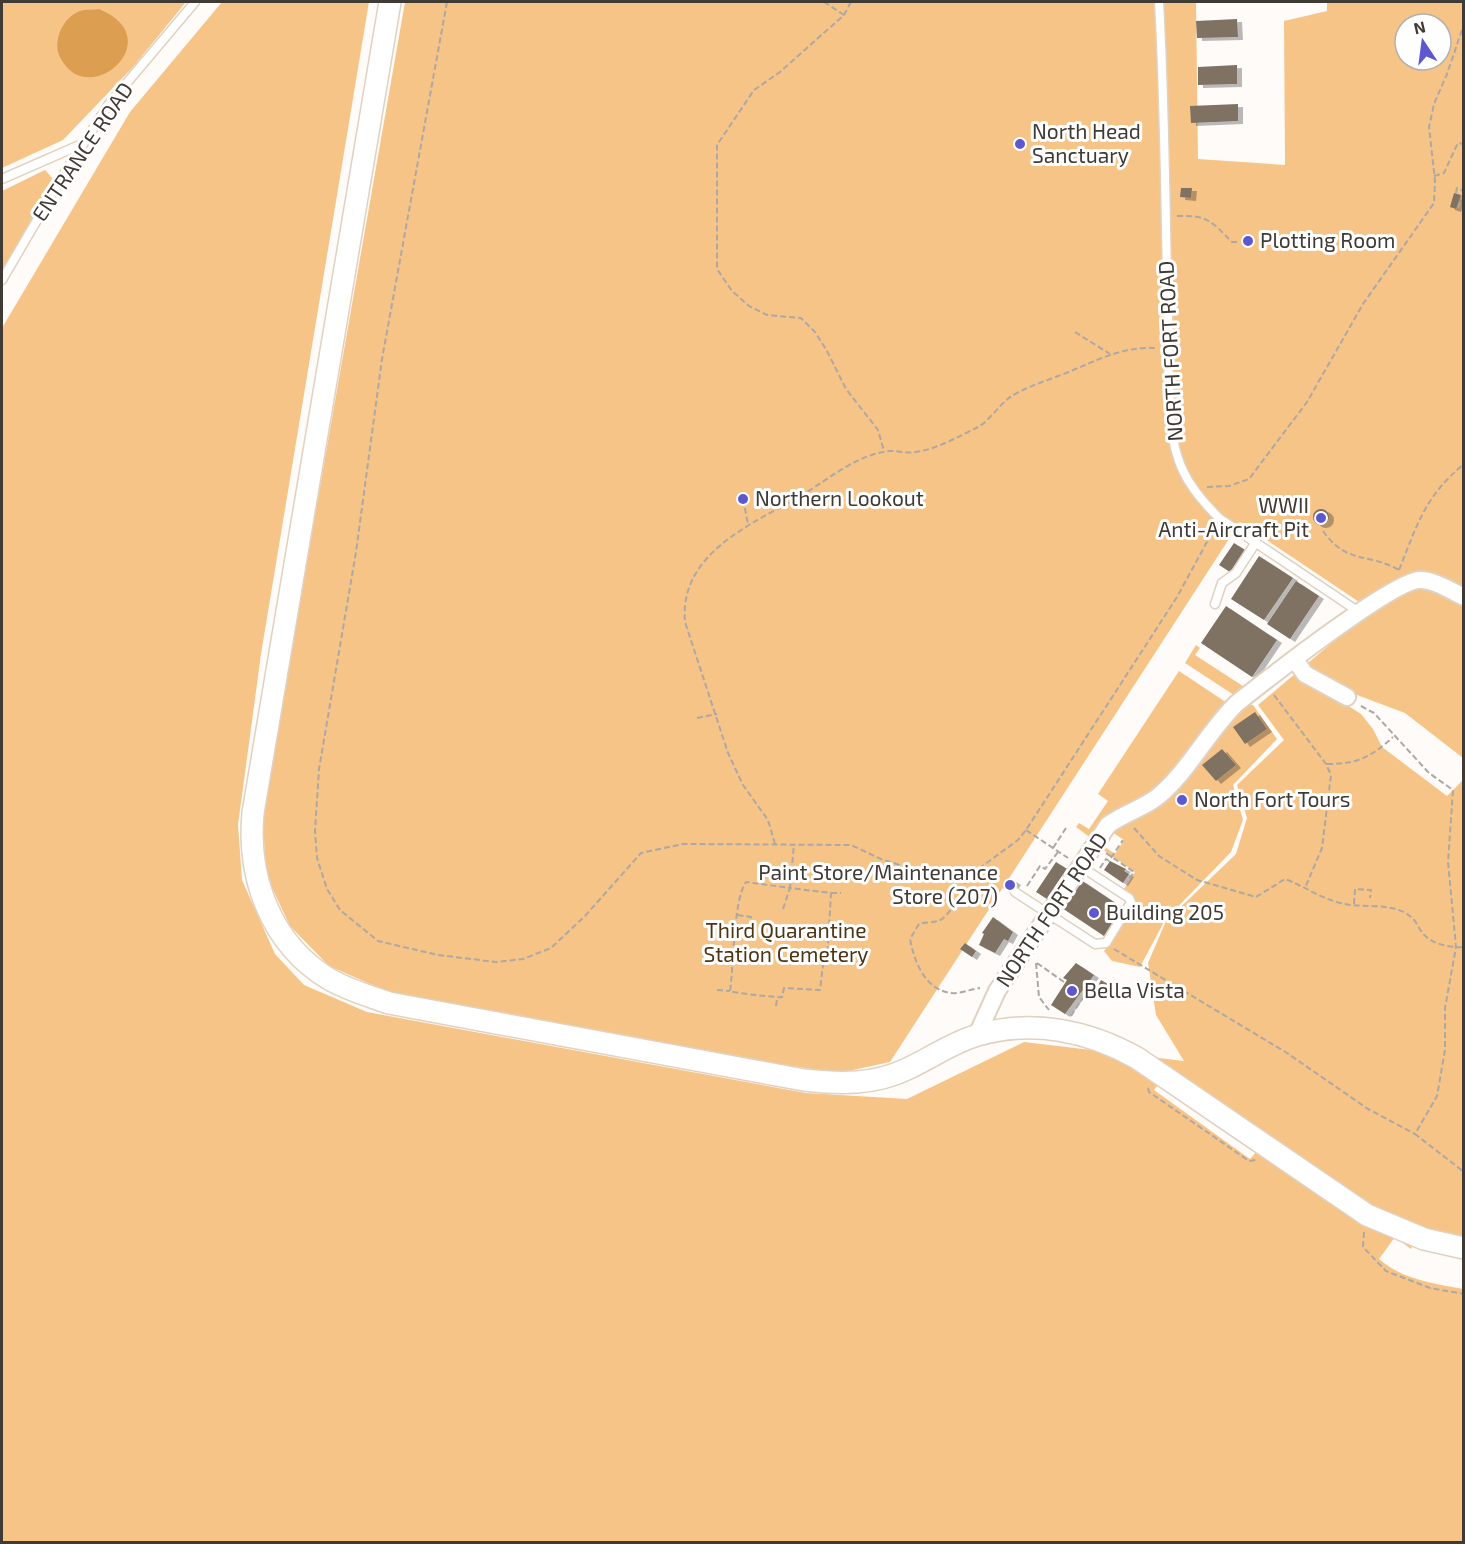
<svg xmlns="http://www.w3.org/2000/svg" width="1465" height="1544" font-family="'Exo 2',sans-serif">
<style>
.green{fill:#f7c488;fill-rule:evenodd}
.water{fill:#dc9f52}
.building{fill:#7f7263;filter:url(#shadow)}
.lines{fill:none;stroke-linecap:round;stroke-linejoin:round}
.service-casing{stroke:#e0d1c1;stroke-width:11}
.minor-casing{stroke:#e0d1c1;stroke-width:20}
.tertiary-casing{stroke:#e0d1c1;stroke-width:24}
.path{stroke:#ada8a4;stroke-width:2;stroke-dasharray:6 3;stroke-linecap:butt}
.service{stroke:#fff;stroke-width:8}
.minor{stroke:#fff;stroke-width:16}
.tertiary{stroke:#fff;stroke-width:21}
.poi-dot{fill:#5d58d0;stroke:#fff;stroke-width:2}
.labels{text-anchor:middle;stroke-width:6;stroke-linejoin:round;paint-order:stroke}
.poi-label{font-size:21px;fill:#403a34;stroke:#fff;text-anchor:start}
.street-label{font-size:21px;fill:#403a34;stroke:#fff}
.park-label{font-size:21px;fill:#4d3413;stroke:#fff}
</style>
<defs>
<filter id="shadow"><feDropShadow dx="5" dy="3" stdDeviation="0" flood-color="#0004"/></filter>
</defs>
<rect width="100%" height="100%" fill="#fefbf8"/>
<path class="green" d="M2,2H186L133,67L63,140L2,168Z
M222,2H369L261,654L238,825L242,880L275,954L304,985L367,1012L806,1093L907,1099L1024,1042L1184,1061L1156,1015L1148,963L1166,921L1236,854L1247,818L1237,785L1284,740L1258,705L1371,610L1240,522L890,1062L839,1073L684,1050L391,993L329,966L290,926L267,877L262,818L405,2H1196L1198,159L1285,165L1284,21L1327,11V2H1463V758L1405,713L1349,692L1344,703L1361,714L1373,729L1382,747L1447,796L1463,780V1256L1413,1244L1411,1249L1395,1237L1379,1259C1403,1280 1433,1283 1463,1289V1542H2V328L130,112ZM1405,24H1441V60H1405ZM1161,1081L1258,1150L1250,1159L1154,1090Z
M45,170L54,180L2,271V191Z
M1196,645L1200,648L1195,655L1246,688L1251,681L1256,685L1237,697L1185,663Z
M1179,671L1224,701L1253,705L1277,739L1233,785L1243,820L1231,852L1165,920L1140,967L1112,961L1104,951L1135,908V898L1124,889L1135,872L1099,847L1102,845L1115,854L1124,840L1112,832L1092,839L1076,827L1079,823L1089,829L1108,801L1098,794Z"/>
<path class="water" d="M99,9C172,39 87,113 60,57C52,41 63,17 80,11C85,9 93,10 99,9Z"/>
<path class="building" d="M1237,19L1238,37L1197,38L1196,21Z
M1237,65V84L1198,85V67Z
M1238,104V121L1191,123L1190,106Z
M1181,188H1192L1191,198L1180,197Z
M1454,193L1461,195L1456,209L1450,207Z
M1313 517a8 8 0 1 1 16 0a8 8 0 1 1-16 0Z
M1234,543L1245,550L1230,572L1219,565Z
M1259,556L1293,578L1264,620L1231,599Z
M1296,581L1319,596L1290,639L1267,624Z
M1226,606L1277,640L1252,677L1201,643Z
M1255,712L1267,729L1245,744L1233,727Z
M1222,749L1236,765L1216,781L1202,765Z
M1110,861L1126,869L1124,871L1129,874L1123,883L1104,870Z
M1056,862L1067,869L1047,899L1036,892Z
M1010,878L1016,882L1010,892L1003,888Z
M1081,880L1123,908L1104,936L1062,908Z
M993,917L1013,932L1008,941L1004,939L995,953L979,945L984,934L982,933Z
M965,943L976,951L972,957L960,949Z
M1076,963L1094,975L1065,1014L1051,1005L1067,980L1063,978Z
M1101,980L1113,987L1109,993L1098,986Z"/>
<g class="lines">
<g class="service-casing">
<path id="service" d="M1159,2C1165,106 1165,210 1168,315C1169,354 1166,419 1177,455C1184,480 1201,500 1219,518L1359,612
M2,179L82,144
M2,280L65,172L109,104L195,2
M1215,604L1222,583L1236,573L1256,542
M1015,892L1095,944L1106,943L1131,902L1129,898L1080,866"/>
</g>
<g class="minor-casing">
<path id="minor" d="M1295,660L1305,674L1347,697
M977,1035L997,991L1108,825C1123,814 1141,809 1156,798C1187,774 1208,731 1237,703C1265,681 1393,580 1420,580C1435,580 1451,591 1464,597"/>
</g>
<g class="tertiary-casing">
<path id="tertiary" d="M390,2L253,813C247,878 271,944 329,979C348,990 369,996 389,1003L804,1080C840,1084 874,1085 907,1069C931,1058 953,1042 978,1035C1033,1019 1089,1031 1137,1058L1367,1215L1424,1239L1464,1248"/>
</g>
<path class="path" d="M447,2L382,359L356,552L319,769L315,831L317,858L327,889L340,910L378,941L438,955L496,962L523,959L551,948L585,916L641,853L683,844L851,845L881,859L922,872L966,878L1018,840L1026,830L1177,597L1214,529
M824,2L844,15
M851,2L844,15L780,72L754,90L717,145V269L732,291L749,306L767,315L801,318L815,332L827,351L846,389L878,430L884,451
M1434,176L1444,173L1456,147L1458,143L1464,144
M1456,193L1457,188L1464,191
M1458,208L1464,192
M1177,216C1208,215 1211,221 1232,242H1237
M1075,332L1110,354
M1207,487L1229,486L1249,479L1307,402L1363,304L1434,203L1435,181L1429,127L1434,104L1447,74L1464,24
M743,499L748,524
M1323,531C1347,565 1367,552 1399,570
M1399,570C1417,525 1425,496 1464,464
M1274,695L1326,764L1331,775L1322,848L1305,888
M1361,706L1374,713L1429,773L1453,790L1448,862L1456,947L1445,1008V1050L1437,1096L1415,1134L1464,1172
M697,718L717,714
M1327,764C1358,764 1371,757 1393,737
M1179,799L1187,795
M1134,828L1159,856L1197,880L1256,897L1285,879C1304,886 1320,898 1340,903C1361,909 1393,901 1411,917C1416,920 1418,928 1422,932C1430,944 1450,948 1464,947
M1026,830L1068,858
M775,844L768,820L743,785L728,753L685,622C679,554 750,525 799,497C826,481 852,458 883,452C893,449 905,454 915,452C935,450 960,436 978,427C992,419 1000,402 1015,394C1031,385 1049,380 1066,373C1096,361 1122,346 1156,348
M1053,848L1066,828
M1106,853L1134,872L1127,882
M1100,868L1106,859L1109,861L1123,840
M966,878C966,888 949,918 938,921C932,923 925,922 919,924L910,939C914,961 925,990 951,993C960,994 971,989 980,988
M1027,886L1040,866L1045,869L1058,852
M831,893H841
M1354,904L1355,889L1371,890L1370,898
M783,909L790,888L746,882C733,901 734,965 730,991C734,993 779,998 782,997L784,988L820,990L823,965L827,962L831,893L790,888L794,844
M736,934L749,932L751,917L737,915
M1114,949L1287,1053L1368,1109L1415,1134
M725,961L732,962
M1036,963L1039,997L1049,1010
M1037,963L1064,982
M717,990L730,991
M776,1006L777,999
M1071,1016L1089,988L1087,986
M1148,1088L1149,1092L1249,1161L1256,1160
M1364,1232L1363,1247L1386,1271L1430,1288L1464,1294"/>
<use href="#service" class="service"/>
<use href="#minor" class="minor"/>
<use href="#tertiary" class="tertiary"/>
</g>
<g class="poi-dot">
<circle cx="1020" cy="144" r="6"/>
<circle cx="1248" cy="241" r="6"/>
<circle cx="743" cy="499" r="6"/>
<circle cx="1321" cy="518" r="6"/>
<circle cx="1182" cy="800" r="6"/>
<circle cx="1010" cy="885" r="6"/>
<circle cx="1094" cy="913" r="6"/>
<circle cx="1072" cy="991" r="6"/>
</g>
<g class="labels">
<g class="poi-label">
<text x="1032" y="139">North Head<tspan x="1032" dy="24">Sanctuary</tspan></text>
<text x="1260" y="248">Plotting Room</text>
<text x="755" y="506">Northern Lookout</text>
<text x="1309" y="513" text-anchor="end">WWII<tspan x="1309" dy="24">Anti-Aircraft Pit</tspan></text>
<text x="1194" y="807">North Fort Tours</text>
<text x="998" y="880" text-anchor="end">Paint Store/Maintenance<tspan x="998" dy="24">Store (207)</tspan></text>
<text x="1106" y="920">Building 205</text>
<text x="1084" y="998">Bella Vista</text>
</g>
<g class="street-label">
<text transform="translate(83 152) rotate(-56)" y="7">ENTRANCE ROAD</text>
<text transform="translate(1171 351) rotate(-93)" y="7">NORTH FORT ROAD</text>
<text transform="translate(1052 910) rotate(-56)" y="7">NORTH FORT ROAD</text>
</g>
<g class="park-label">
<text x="786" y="938">Third Quarantine<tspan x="786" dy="24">Station Cemetery</tspan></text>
</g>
</g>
<rect width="1465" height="1544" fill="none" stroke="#403a34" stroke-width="6"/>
<g transform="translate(1423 42) rotate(347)"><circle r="28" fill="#ffffff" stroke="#b3b0ae" stroke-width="1.5"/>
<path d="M0-4.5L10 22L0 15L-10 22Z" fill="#5d58d0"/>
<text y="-9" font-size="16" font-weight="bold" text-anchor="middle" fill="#403a34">N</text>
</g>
</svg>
